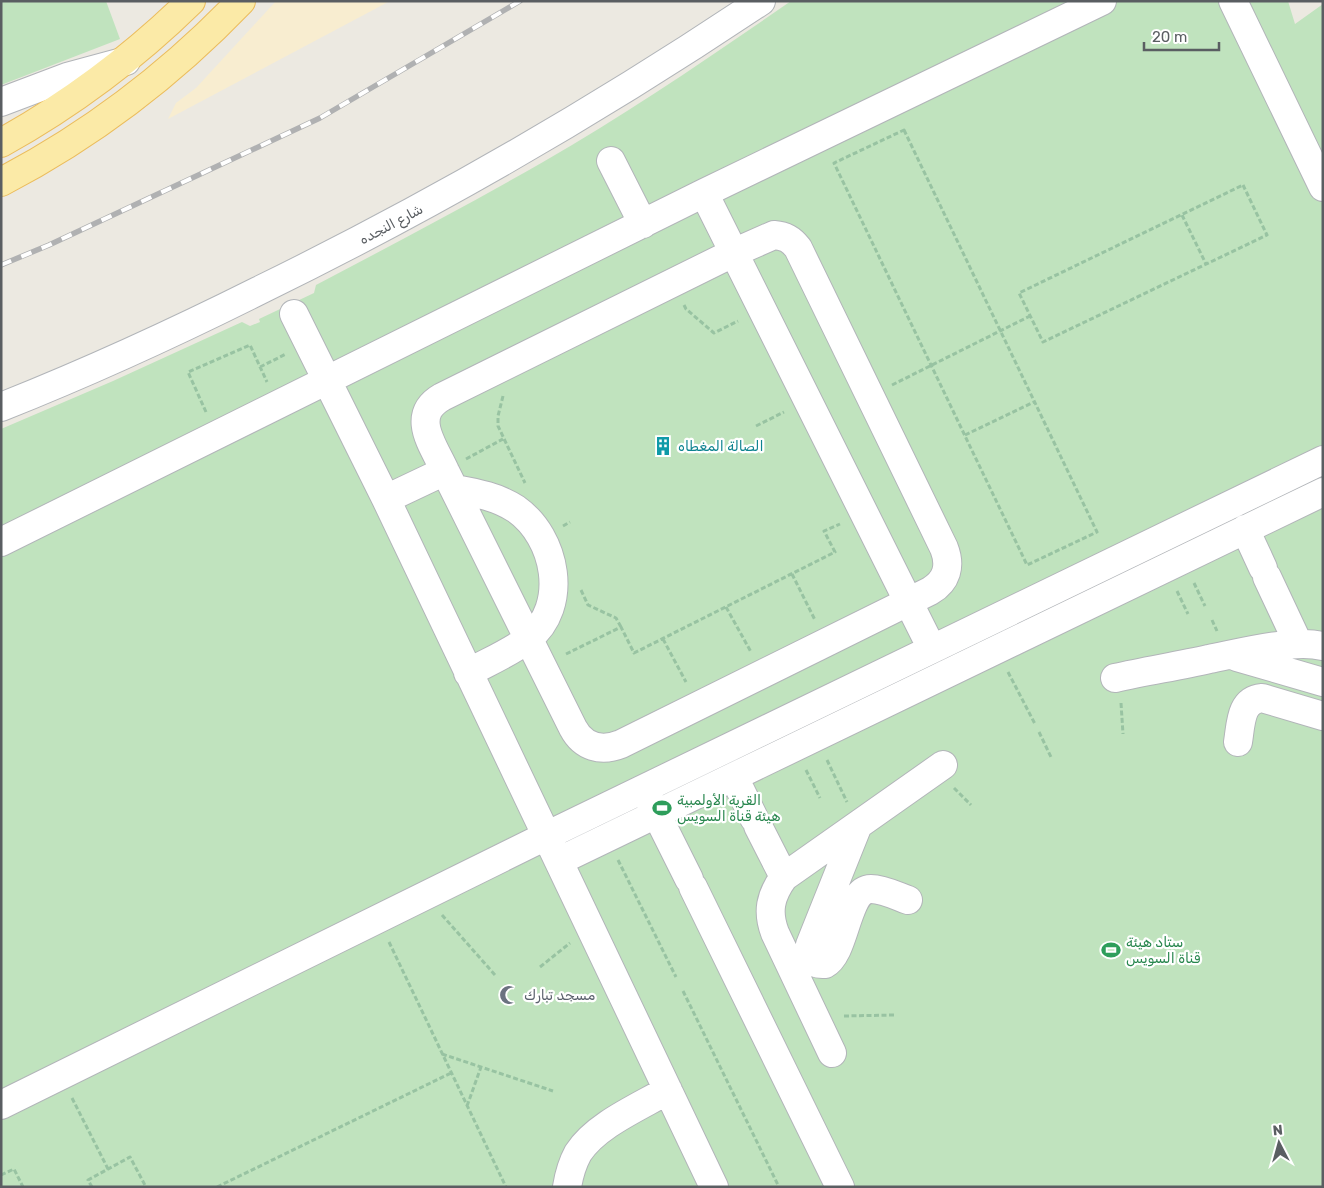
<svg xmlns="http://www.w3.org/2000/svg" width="1324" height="1188" font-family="Rubik,'Noto Sans Arabic',sans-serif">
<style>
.green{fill:#c0e3be}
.sand{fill:#f8edd0}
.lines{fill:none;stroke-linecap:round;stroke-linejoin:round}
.minor-casing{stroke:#b2b5b9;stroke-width:30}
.major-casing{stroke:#ebbc5c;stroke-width:30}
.path{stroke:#98c3a2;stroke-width:3;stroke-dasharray:5 2.5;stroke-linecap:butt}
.minor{stroke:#fff;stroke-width:28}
.major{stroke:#fbeaa7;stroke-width:28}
.rail-casing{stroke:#b0b1b2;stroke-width:5.5}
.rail{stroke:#fff;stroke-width:4;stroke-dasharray:11;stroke-linecap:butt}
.labels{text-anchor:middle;stroke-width:4.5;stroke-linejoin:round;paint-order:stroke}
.street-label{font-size:14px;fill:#5a5e62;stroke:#fff}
.culture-label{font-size:14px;fill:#0d838f;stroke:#fff;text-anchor:start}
.leisure-label{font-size:14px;fill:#27864d;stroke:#fff;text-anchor:start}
.worship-label{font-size:14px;fill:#5b616d;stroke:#fff;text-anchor:start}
</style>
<rect width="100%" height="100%" fill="#ece9e1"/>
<path class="green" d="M1,1H106L120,39L1,85Z
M791,1H1288L1295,24L1323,4V1187H1V429L113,381L242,322L250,326L260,322L259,319L314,293L316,285C392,245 468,205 543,162C628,113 710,57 791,1Z"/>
<path class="sand" d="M276,1H390L168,119L176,103L196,88Z"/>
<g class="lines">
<g class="minor-casing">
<path id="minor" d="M1233,1L1323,187
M1,102L67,77L126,61
M611,161L643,224
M704,193L932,649
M774,235C785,236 791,239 798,248L944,548C951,566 947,581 930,591L621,744C601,752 583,747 573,728L445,471C434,446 409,416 442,397L733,253Z
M294,314L386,499L714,1187
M1,407C89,372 174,333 258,291C432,206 600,109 761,1
M455,489C477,493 498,497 516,509C556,537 570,606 528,639C513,651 486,663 468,673
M386,499L445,471
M1245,529L1263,568
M1,542L704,193L1102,1
M1267,577L1298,643
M1237,657L1323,682
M1115,678C1146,671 1178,666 1209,659C1240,653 1292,639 1323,646
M1238,742C1241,724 1240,700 1262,698L1323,716
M734,777L754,818
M648,797L689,879
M858,825L810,945C806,957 812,965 825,964C846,953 846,889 871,889C883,889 897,896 908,900
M758,826L784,877
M559,861L1323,492
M693,887L840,1187
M832,1053L775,933C767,912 770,896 784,877L943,765
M1,1105L546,836L1323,460
M567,1187C569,1175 572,1164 578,1153C596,1125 639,1107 668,1090"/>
</g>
<g class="major-casing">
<path id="major" d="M1,143C71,104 134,57 191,1
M1,182C91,135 171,74 241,1"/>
</g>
<path class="path" d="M904,130L1097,532L1027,565L834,163Z
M1243,185L1267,235L1043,342L1019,293Z
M1182,215L1206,264
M684,305L686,309L714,333L738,321
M260,367L286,354
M892,385L1030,316
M503,396L498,416V426L525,483
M206,412L188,372L250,345L267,382
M756,426L784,412
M965,435L1034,402
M466,459L503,439
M563,526L570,522
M792,574L815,620
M1194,583L1205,606
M581,590L588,605L616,618L621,627
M1177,591L1188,614
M726,607L751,652
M1212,620L1217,631
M663,639L686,682
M566,654L621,627L634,653L835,552L824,531L840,524
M1008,672L1035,724
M1121,703L1123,734
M1039,732L1051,757
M827,760L847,802
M806,770L820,798
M954,788L971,805
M618,860L676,977
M442,915L495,975
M389,942L506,1187
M540,967L570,943
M683,991L779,1187
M844,1016L895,1015
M442,1054L553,1091
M72,1098L108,1169
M467,1106L481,1067
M1,1175L14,1169L23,1187
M92,1187L88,1180L130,1157L146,1187
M217,1187L451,1073"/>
<use href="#minor" class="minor"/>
<use href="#major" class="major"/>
<g class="rail-casing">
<path id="rail" d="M1,265L49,245L320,118L520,1"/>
</g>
<use href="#rail" class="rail"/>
</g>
<defs>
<g id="building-bare" transform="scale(1.5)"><path d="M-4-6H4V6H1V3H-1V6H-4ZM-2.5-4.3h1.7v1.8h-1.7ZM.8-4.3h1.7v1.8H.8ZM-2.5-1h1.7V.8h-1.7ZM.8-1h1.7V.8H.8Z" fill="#0f9aa8" stroke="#fff" stroke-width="2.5" paint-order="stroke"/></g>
<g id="stadium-bare" transform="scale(1.5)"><path d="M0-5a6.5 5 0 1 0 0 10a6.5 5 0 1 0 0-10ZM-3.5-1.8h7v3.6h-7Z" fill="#2e9e5b" stroke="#fff" stroke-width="2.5" paint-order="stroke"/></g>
<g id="mosque-bare" transform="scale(1.5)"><path d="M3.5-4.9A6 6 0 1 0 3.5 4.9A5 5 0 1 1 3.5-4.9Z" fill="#6b7280" stroke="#fff" stroke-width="2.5" paint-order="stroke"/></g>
</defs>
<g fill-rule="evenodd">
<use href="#building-bare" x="663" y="446"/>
<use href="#stadium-bare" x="662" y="808"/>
<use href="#stadium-bare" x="1111" y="950"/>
<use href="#mosque-bare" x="509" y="995"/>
</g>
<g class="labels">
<g class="street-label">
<text transform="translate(391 224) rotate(-28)" y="5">شارع النجده</text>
</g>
<g class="culture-label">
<text x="678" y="451">الصالة المغطاه</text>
</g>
<g class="leisure-label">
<text x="677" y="805">القرية الأولمبية<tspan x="677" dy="16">هيئة قناة السويس</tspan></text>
<text x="1126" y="947">ستاد هيئة<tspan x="1126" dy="16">قناة السويس</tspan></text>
</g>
<g class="worship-label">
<text x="524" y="1000">مسجد تبارك</text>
</g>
</g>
<rect width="1324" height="1188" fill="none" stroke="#5a5e62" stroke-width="5"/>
<g transform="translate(1279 1143) rotate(354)" stroke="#ffffff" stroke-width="4" paint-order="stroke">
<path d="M0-4L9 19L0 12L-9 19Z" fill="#5a5e62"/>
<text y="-8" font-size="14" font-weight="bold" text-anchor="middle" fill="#5a5e62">N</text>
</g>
<path d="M1144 42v8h75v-8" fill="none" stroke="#5a5e62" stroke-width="2.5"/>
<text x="1152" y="42" font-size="15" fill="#5a5e62" stroke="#ffffff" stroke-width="4" paint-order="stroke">20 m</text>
</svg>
